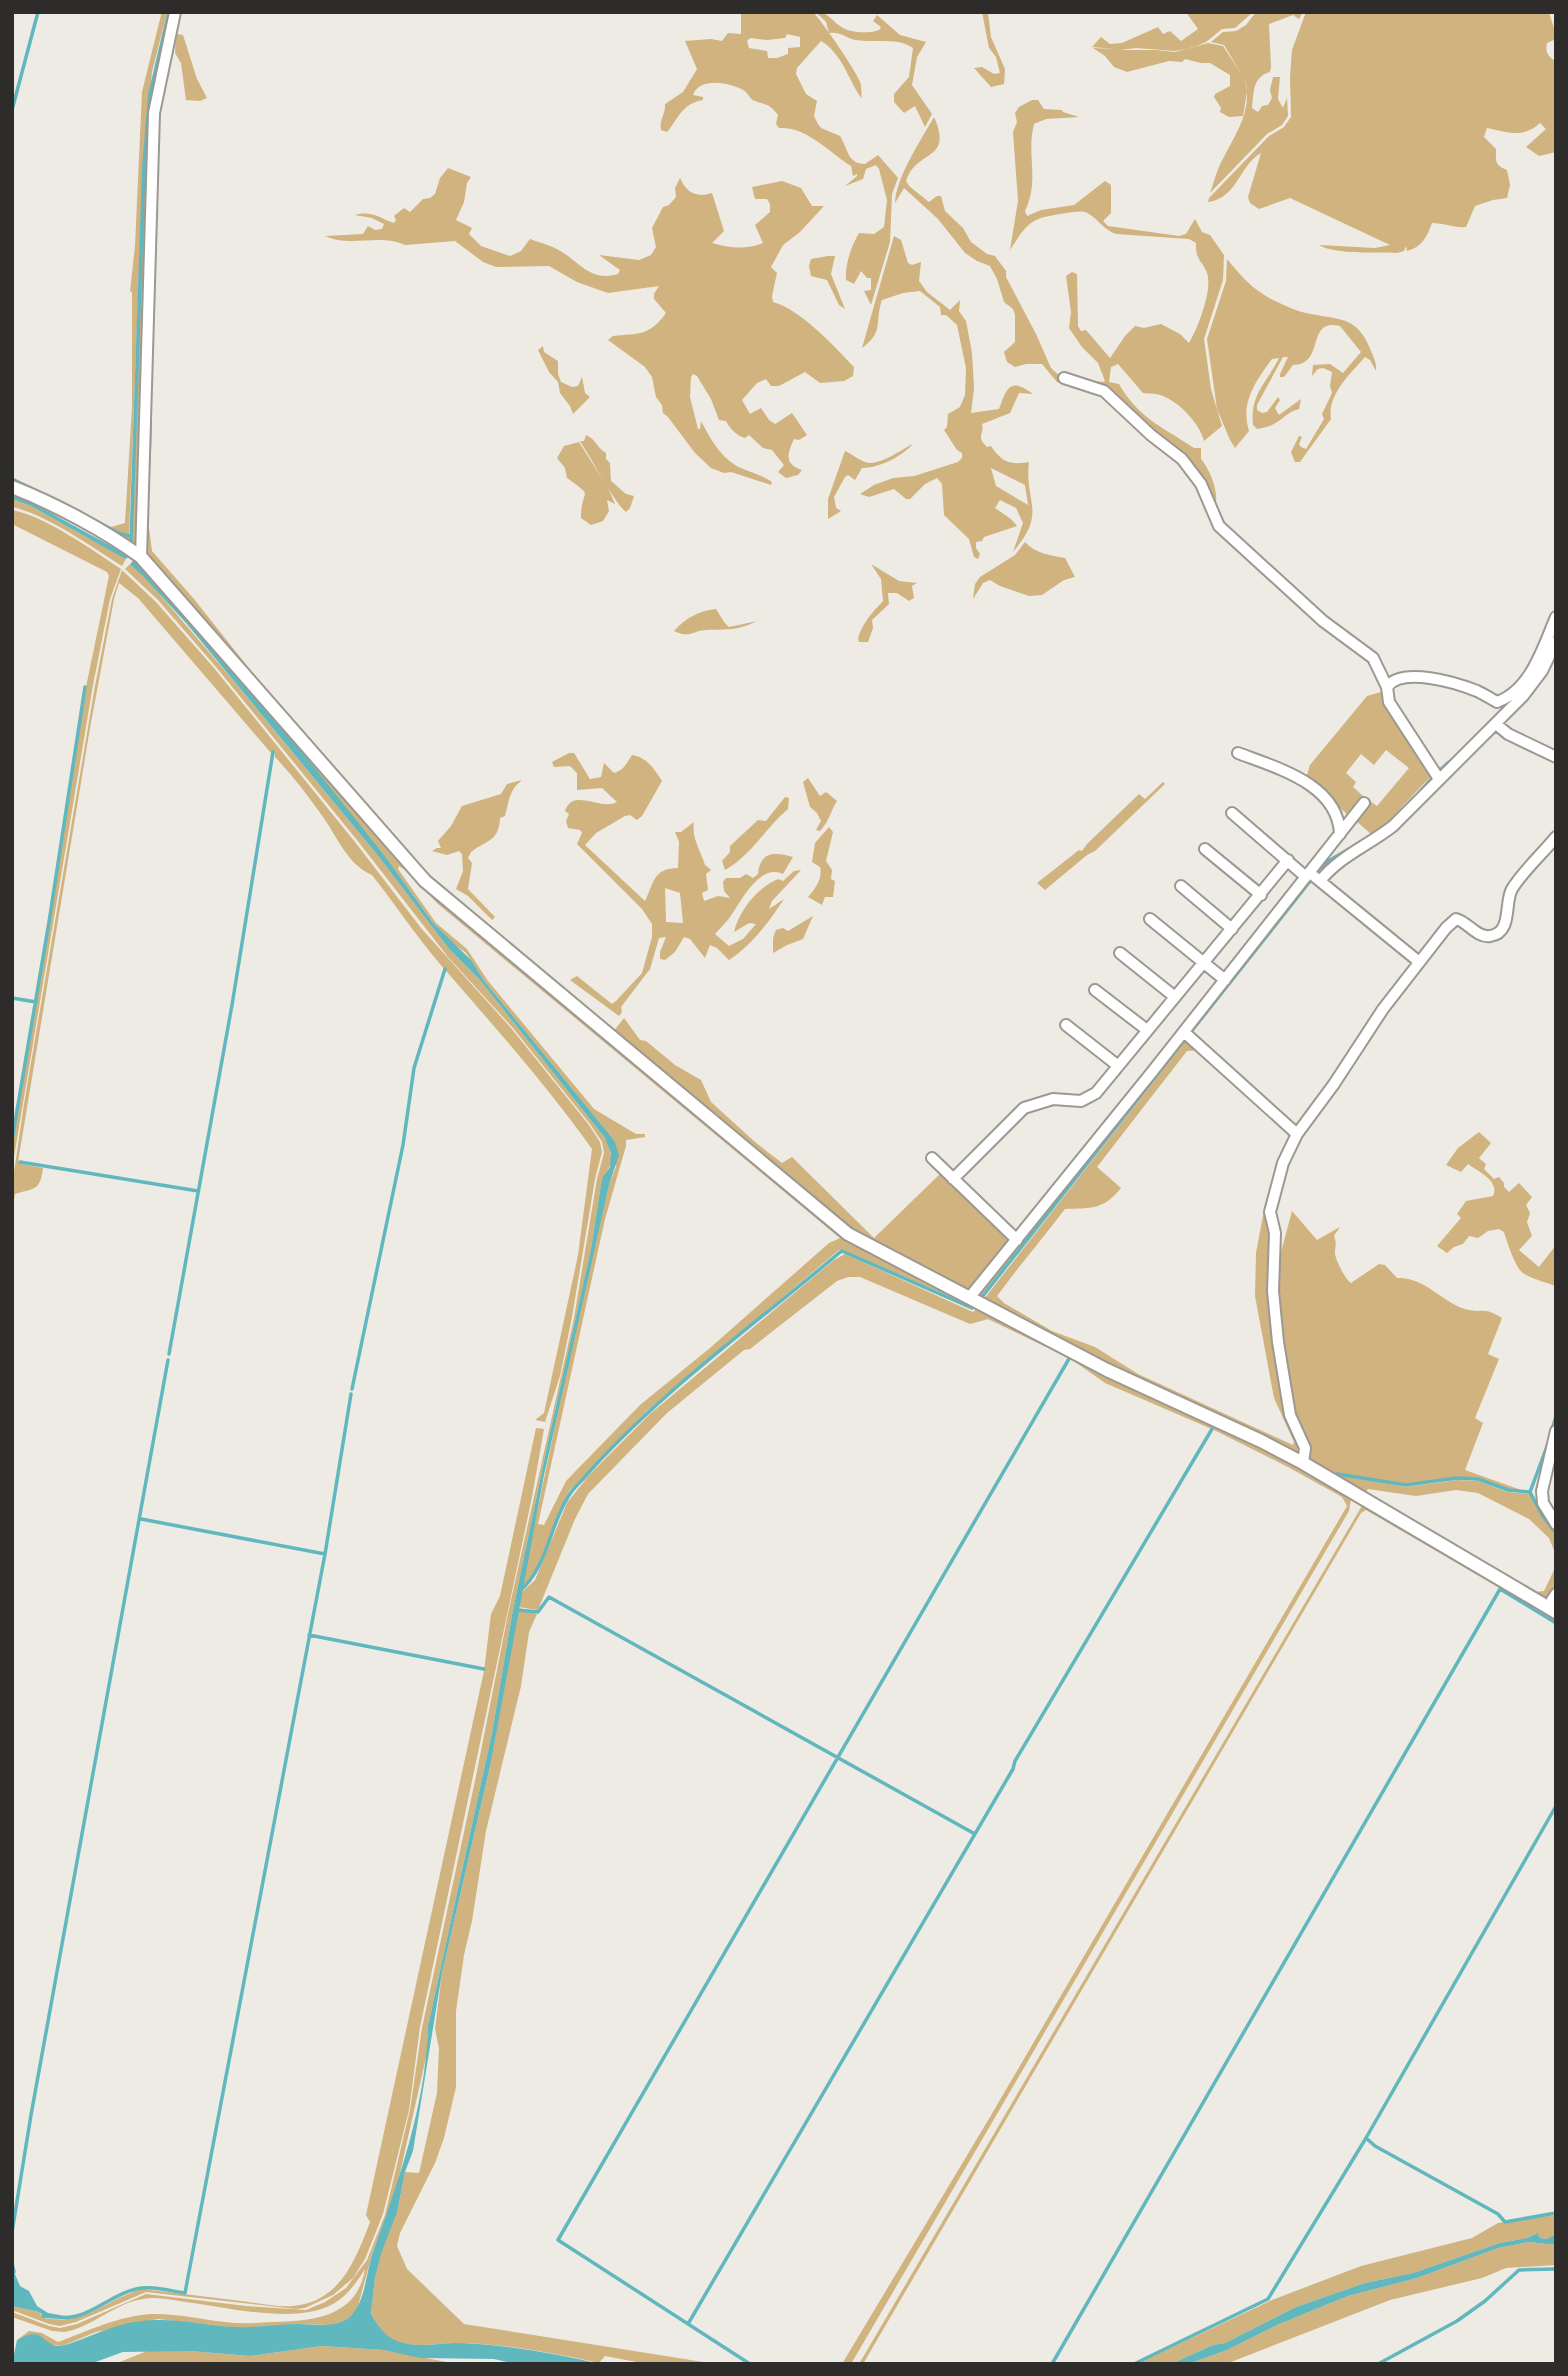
<svg xmlns="http://www.w3.org/2000/svg" width="1568" height="2376" font-family="Lato,sans-serif">
<style>
.green{fill:#d0b37e;fill-rule:evenodd}
.water{fill:#60b7bd}
.lines{fill:none;stroke-linecap:round;stroke-linejoin:round}
.stream{stroke:#60b7bd;stroke-width:3.5}
.minor-casing{stroke:#9c9892;stroke-width:14}
.tertiary-casing{stroke:#9c9892;stroke-width:16}
.minor{stroke:#fff;stroke-width:10}
.tertiary{stroke:#fff;stroke-width:12}
</style>
<rect width="100%" height="100%" fill="#eeebe4"/>
<path class="green" d="M159,12H167L152,72L143,165L129,535L122,534L111,527L125,523L132,407V292L130,291L135,246L142,92L161,15Z
M169,12H174L153,113L140,548L12,485V480L106,526L121,536L129,537L131,542L145,165L151,95Z
M741,12H813C821,20 857,72 860,82C862,87 861,94 862,99C848,80 843,54 821,41L797,68L796,74L806,94L817,101L814,116L818,124L821,128L840,136C848,148 847,164 865,164L878,155L898,178L892,194L890,242L871,305L864,291L871,290V278H867L861,271L854,284L846,280C845,264 851,247 859,233L874,234L884,227L887,200L879,169L876,165L866,169L863,179L845,186L857,176V174L853,176L851,166C829,152 806,126 779,128L776,124L778,115C770,104 766,105 755,101C749,99 748,92 743,90C729,82 699,77 693,95L703,97V100C681,104 679,118 667,132L661,130C659,120 666,113 665,104L683,92L697,69L685,41L711,39L722,41L728,33L741,34ZM787,34L800,37V47L788,48V54L777,58H768L767,51L749,48L747,41L750,38L767,40L785,38Z
M816,12C828,12 830,19 840,26C849,33 869,34 879,30L881,27L873,21L877,15L900,35L926,42L917,57L912,85L932,114L925,127L915,106L904,113L894,102V94L909,77L913,48C899,37 873,43 856,40C845,38 841,31 829,33L826,22Z
M982,12L988,13L991,37L1005,69L1004,84L991,87L974,68L982,67L994,74L1000,73L996,57L989,48Z
M1186,12H1253L1235,28L1222,29L1206,42L1191,48L1175,51L1136,48L1120,50H1156L1175,52L1208,43L1223,46L1242,75L1224,45L1211,42L1223,32L1236,31L1246,25L1256,12H1303L1299,19L1293,15L1269,24L1271,67L1270,72C1252,77 1254,93 1252,108L1258,112L1262,106L1268,105L1272,98L1270,90L1273,77H1280L1278,99L1283,108L1287,98L1288,116L1282,125L1267,134L1210,193C1213,185 1215,176 1219,167C1232,138 1254,113 1245,79L1247,92L1243,116L1229,117L1220,112L1221,108L1214,97L1215,94L1230,86V75L1210,63H1201L1185,59L1182,62L1169,61L1127,72L1114,67L1105,56L1093,48L1115,49L1092,47L1101,37L1110,44L1122,43L1158,27L1163,34L1170,31L1181,41L1198,29Z
M1306,12H1549C1551,21 1556,30 1556,39L1547,43C1545,52 1548,57 1556,61V152L1539,156L1526,147L1546,129L1540,123C1523,139 1507,132 1487,128L1484,137L1496,149C1496,161 1494,165 1507,170L1510,185L1507,198L1493,200L1475,206L1466,227C1454,228 1444,223 1432,223C1427,237 1422,247 1407,251L1406,246L1404,251L1397,253C1376,252 1336,255 1319,245L1375,248L1390,245L1290,198L1259,209L1250,203L1248,197L1261,153C1239,165 1238,198 1208,202L1209,198L1269,136L1284,127L1291,117L1290,77L1292,50Z
M176,34L183,35L197,79L207,98L200,101L186,100L181,63L175,53Z
M1032,100H1038L1044,109L1062,110L1063,112L1079,117L1046,119L1034,124C1026,155 1040,180 1025,211L1027,216L1041,210L1074,205L1105,181L1111,185V213L1103,221L1108,226L1179,236L1186,234L1195,219L1202,232L1210,235L1224,255L1223,280L1204,339L1211,389L1222,426L1204,441C1200,424 1178,400 1160,395C1155,393 1148,394 1143,393L1118,364L1111,367L1109,382L1119,384C1139,419 1163,427 1194,448H1201V459C1210,470 1221,495 1214,509L1203,483L1088,380L1103,382L1105,381L1098,363L1082,347L1069,328L1071,312L1066,276L1072,272L1077,274L1078,326L1081,331L1086,330L1110,358L1125,336L1135,326L1144,328L1161,324L1180,334L1189,343C1198,328 1213,289 1207,273C1202,260 1195,260 1196,243L1189,239L1116,234C1104,230 1099,220 1089,214C1083,210 1074,212 1067,213C1032,218 1029,220 1010,250L1018,201L1013,132L1017,122L1015,113L1019,107Z
M934,117C954,162 916,149 906,181L909,186L929,202L937,196H941L945,211L963,228L971,242L987,254L995,256L1006,271V277L1036,334L1051,368L1063,379L1080,388L1057,382L1042,364H1026L1015,367L1007,362L1004,352L1015,342V315L1013,309L1004,302L997,279L990,266L977,261L965,253L938,219L904,188L895,203C896,177 921,140 934,117Z
M448,168L471,177L467,183L464,202L456,220L472,228L469,234L481,246L510,256L521,251L530,239C541,243 553,246 562,252C581,264 592,282 618,274L620,270L599,255L639,260L651,255L656,247L652,228L663,207L669,205L676,197L675,188L680,178C687,193 696,198 712,193L724,231L712,243C728,248 747,250 763,243L755,225L770,212V204L767,199H755L752,187L782,181L801,188L812,206H824L800,232L783,245L771,267L777,273L772,296L773,302C800,309 834,346 854,367L853,376L844,381L820,383L805,372L779,386H771L766,379L757,383L742,400L750,414L761,408L769,420L775,424L792,413L807,435L799,440L794,439C787,454 784,464 802,470L798,475L786,478L778,472L784,465L772,450L763,448L749,435L745,438C737,436 730,429 726,421L719,420L711,399L697,376L693,374L691,377L690,397L698,429H700L701,421C709,436 719,455 735,465C747,472 761,474 772,482L771,485L731,472L724,473L711,468L695,453L668,417L663,413L662,405L656,397L652,377L645,367L608,340L613,336C638,333 649,337 666,313L654,299V294L659,286L608,293L577,282L549,266L496,267L483,262L455,241L405,245C380,233 351,248 325,236L363,234L368,226L375,230L382,229L384,224L372,218L355,215C372,210 379,218 394,223L396,220L394,216L404,208L410,212L423,199L430,198L435,194L440,178Z
M894,236L901,240L908,263L912,265L921,262L919,281L927,292L950,310L960,300L959,311L966,321L972,353L974,388L971,413L999,409C1007,387 1010,377 1033,394L1019,393L1010,413L982,424C985,435 975,435 987,447L991,446C1002,463 1011,465 1029,462C1024,504 1048,511 1013,552L1023,523L1016,508L1000,500L995,508L1011,519L1017,526L984,537L982,541L976,542V548L980,554L978,559L974,557L969,539L944,515L942,484L937,478L925,484L910,499H906L894,489L869,497L860,494L874,485L893,478L914,476L958,462L962,458V453L957,450L944,430L947,427L948,414L960,407L965,395L966,368L957,325L946,315H941L940,307L920,291L903,293L882,300C874,322 885,331 862,348ZM991,468L1025,485L1028,505L996,486Z
M828,256H835L831,274L845,309L839,305L827,280L811,276L809,266L811,259Z
M1227,259C1240,275 1252,289 1271,299C1283,305 1298,312 1311,314C1342,320 1358,317 1371,351C1374,358 1377,364 1376,371L1370,360L1365,357C1350,374 1327,395 1331,419L1300,462H1295L1291,452L1299,436L1302,437L1299,444L1301,447L1306,449L1324,419L1322,414L1332,393L1330,386L1332,372L1323,368L1318,369L1312,376L1313,365L1330,364L1343,373L1361,352L1340,326C1305,318 1326,365 1293,365L1284,377H1280V374L1288,357H1283L1257,405V410L1262,413L1267,412L1278,397L1280,400L1275,408L1279,415L1301,399L1299,409C1282,413 1282,426 1257,429L1253,425C1250,394 1266,384 1279,358L1272,359C1256,381 1240,402 1249,431L1235,448L1230,440L1217,409L1207,339L1226,281Z
M543,346L544,352L558,361V374L561,382L572,387L578,386L582,377L585,393L590,397L573,414L570,406L560,393L558,382L549,372L538,350Z
M152,371V431L148,520L152,551L194,599L305,739L146,553L148,423Z
M586,435C596,439 597,448 606,453V459L610,463L611,481L626,494L634,496L630,508L626,512C615,504 593,461 583,446L580,441H584Z
M579,442L608,488L615,504L607,500L609,511L603,521L591,525L581,518C581,487 596,499 567,478L565,468L557,458L564,446Z
M913,444C901,457 879,468 862,468L855,480L848,475L845,477L834,497L836,508L841,511L828,519V499L845,451C852,454 859,460 865,462C879,467 900,450 913,444Z
M12,499L31,506L126,559L122,566C92,547 46,514 12,507Z
M12,510C45,516 92,550 121,569L110,599L93,685L12,1169V1148L86,687L109,576L107,572L12,524Z
M1025,542C1036,554 1050,555 1065,558L1075,577L1064,580L1042,595L1029,596L1000,586L990,580L983,583L973,599L975,584L980,577L1015,555Z
M130,564L144,576L232,679L379,857L449,949L480,980L605,1138L609,1145L612,1161L601,1184L591,1249L548,1442L512,1615L492,1733L428,2026L427,2053L397,2186L372,2254L357,2310L345,2321L332,2325L299,2324L240,2328L158,2319L96,2332L62,2346L49,2344L40,2336L17,2340L12,2359L17,2340L29,2331L42,2333L58,2342C88,2331 116,2317 150,2314C175,2313 200,2319 225,2322C241,2324 257,2323 273,2322C314,2321 357,2317 365,2269C357,2282 347,2296 333,2304C295,2325 227,2307 186,2302C172,2300 157,2296 143,2299C115,2303 92,2327 65,2332L52,2331L12,2317V2312L49,2326L60,2328L77,2324L146,2294L246,2306L306,2310L325,2302L346,2288L367,2260L385,2215L410,2110L422,2028L476,1776L509,1609L574,1318L597,1179L604,1153L602,1142L590,1124L512,1027L448,957L357,840L216,667L158,600L125,569Z
M871,564L899,581L917,583L912,586L914,598L909,601L897,593H888L889,604L872,620L873,628L868,642H859L858,638C863,622 872,613 883,601L881,579Z
M122,570L156,602L214,668L355,842L421,928L511,1028L589,1125L600,1142L602,1152L595,1179L572,1317L560,1376L545,1422L535,1420L544,1413L578,1255L592,1149C546,1084 492,1024 440,964C416,936 395,904 372,875C347,864 338,838 323,817C309,797 293,776 275,757L274,751L271,753L138,598L119,583L114,599L90,728L18,1162L21,1164L43,1168C40,1191 35,1188 15,1194L12,1210V1186L24,1104L95,686L112,599Z
M716,609L724,622L729,627L757,621C737,631 728,629 707,630C693,630 690,639 674,631C684,619 700,610 716,609Z
M249,689L381,840L430,891L854,1244L973,1304L972,1306L843,1250H839L647,1411L569,1491L539,1563L531,1579L521,1589L574,1335L609,1185L616,1167L614,1140L485,982L466,953L451,942L433,923L388,860ZM399,866L405,870L438,904L480,939L840,1238L829,1243L710,1348L640,1405L566,1481L544,1525L538,1524L605,1219L626,1146V1140L645,1137V1134H636L594,1109L488,981L467,949L436,923L398,869Z
M1381,692L1391,717L1432,775L1380,830L1371,834L1355,820L1370,801L1377,806L1409,768L1386,750L1374,765L1361,754L1346,773L1356,782L1353,787L1364,797L1349,816L1306,778L1310,765L1367,696Z
M569,753H574L590,779L601,777L604,763L614,773C624,770 626,764 632,755C647,757 654,769 662,781L642,816L637,820L630,815L625,816L596,833L585,845L645,901C654,883 653,868 678,868L679,842L675,832H681L694,822C691,838 701,851 705,865L711,870L706,874L708,890L702,893L704,901L718,896L730,898L724,891L723,882L726,878H740L746,874L753,878L758,874C760,851 775,852 793,857L783,874C759,863 741,902 730,917C726,923 720,928 715,934L729,946L743,939L756,924L749,923L734,932C739,911 757,888 778,879L783,881L794,871L801,870L772,901L769,909L784,899C770,921 751,946 729,960L717,948L710,945L705,958L690,939L684,937L675,952L665,960L660,959V952L666,937L659,938L650,969L621,1007L622,1012L619,1016L570,980L577,976L612,1004L616,1001L642,973L652,937V924L642,909L577,844L582,833L580,830L568,828L566,821L569,814L565,811C573,787 600,811 617,802L602,788L577,790V773L570,766L554,767L552,762ZM665,888L680,893L683,923L666,922Z
M808,778L820,796L826,792L837,801C830,812 830,820 820,831L816,830L821,821L817,813L810,807L803,782Z
M522,780C509,790 509,801 505,816L500,818C499,842 486,840 471,852L468,858L472,863L468,889L495,917L492,920L468,896L456,889L463,871L462,854L459,851L447,855L432,851L437,848H441L438,841L451,826L462,806L501,794L507,784Z
M1163,782L1165,784L1095,851L1087,855L1045,890L1037,883L1079,850L1082,851L1087,844L1139,794L1145,799Z
M785,797L789,798L788,809C765,828 753,854 725,870L722,861L730,852V846L758,820L766,821Z
M829,827L833,832L826,861L832,870L831,879L835,881L833,897H825L822,905L808,897C815,889 823,878 820,867L812,862L815,843Z
M813,916L803,939L787,945L773,953V938L776,930L783,928L788,931Z
M624,1018L640,1040L646,1041L675,1065L701,1080L711,1102L755,1142L782,1163L792,1157L874,1238L940,1174L1006,1233L1007,1245L969,1289L963,1290L855,1235L613,1032Z
M1185,1036L980,1297L984,1299L1188,1038L1202,1050L1187,1051L1097,1167L1121,1188C1103,1210 1092,1208 1065,1209C1043,1238 1019,1266 997,1296L1004,1303L1052,1331L1095,1347L1138,1374L1293,1445L1294,1442L1274,1398L1255,1296L1256,1253L1265,1205L1270,1190L1276,1163L1291,1131L1293,1134L1267,1211L1273,1234L1274,1328L1303,1449L1302,1458L972,1297Z
M1479,1132L1491,1143L1479,1158L1486,1164L1484,1169L1494,1179L1499,1177L1504,1183V1187L1509,1192L1519,1183L1532,1197L1526,1205L1530,1213L1527,1222L1532,1236L1519,1250L1539,1267L1556,1245V1286C1545,1282 1532,1279 1523,1273C1515,1267 1507,1242 1504,1232L1499,1229L1488,1231L1478,1238L1469,1236L1463,1244L1454,1247L1447,1253L1437,1246L1461,1218L1457,1214L1466,1201L1493,1196C1500,1181 1479,1172 1468,1164L1461,1172L1446,1165L1458,1148Z
M1292,1211L1317,1240L1340,1227L1334,1236C1337,1244 1335,1245 1335,1253C1335,1259 1345,1279 1351,1283L1379,1264L1385,1265L1397,1278C1425,1277 1440,1301 1465,1309C1481,1314 1483,1306 1502,1318L1488,1354L1499,1359L1475,1418L1483,1423L1465,1470L1527,1492L1508,1489L1478,1478L1457,1477L1406,1484L1338,1473L1337,1475L1406,1487L1457,1480L1478,1481L1507,1492L1530,1494L1541,1515L1556,1535V1555L1549,1538L1529,1519L1478,1493L1456,1490L1416,1496L1368,1489L1366,1492L1535,1592L1544,1591L1556,1566V1590L1548,1601L1308,1463L1296,1427L1280,1341L1276,1258L1280,1256Z
M845,1254L973,1312L978,1308L1071,1356L1099,1374L1213,1424L1346,1492L1351,1499L1349,1511L851,2364H842L990,2117L1347,1506L1342,1497L1288,1467L1214,1430L1105,1383L1071,1359L988,1319L970,1324L860,1277H848L837,1281L750,1349L744,1350L667,1413L588,1494L575,1519L538,1610L518,1607L520,1594L535,1580L567,1503L589,1475L650,1414L834,1260Z
M536,1428L544,1429L532,1497L420,2027L409,2110L383,2214L365,2259L353,2278L333,2295L305,2308L296,2309L146,2292L76,2322L60,2326L49,2324L12,2310V2306L39,2312L46,2319C53,2319 62,2320 69,2319C95,2315 117,2295 143,2289C176,2293 208,2297 241,2301C259,2303 282,2309 300,2305C342,2298 357,2256 370,2222L366,2215L484,1671L491,1614L500,1596Z
M1363,1504L1556,1618V1621L1366,1510L1361,1513L863,2364H859Z
M518,1610L537,1614L529,1632L521,1686L486,1831L472,1921L464,1955L456,2011V2087L444,2138L435,2163L400,2233L397,2246L407,2269L464,2324L716,2364H647L605,2356L599,2363C554,2353 506,2344 460,2343C439,2342 417,2349 396,2341C384,2336 378,2325 371,2314L375,2278L382,2250L397,2213L405,2172L419,2173L437,2093L439,2048L435,2029L442,1973L491,1762Z
M1556,2215V2234L1548,2239L1540,2238L1536,2233L1527,2238L1500,2243L1413,2273L1365,2283L1296,2307L1225,2343L1213,2345L1171,2364H1137L1272,2300L1361,2266L1472,2238L1498,2223Z
M1529,2242L1556,2245V2265L1506,2268L1482,2278L1390,2300L1226,2364H1188L1227,2350L1277,2325L1348,2296L1417,2278L1498,2248Z
M322,2346L384,2350L457,2364H115L147,2351H190L250,2356Z"/>
<path class="water" d="M12,494L29,501L129,556L126,559L120,556L31,506L12,499Z
M134,560L302,752L388,860L433,923L471,960L485,982L614,1140L619,1155L609,1185L544,1475L491,1762L442,1973L413,2151L405,2172L397,2213L382,2251L375,2278L371,2314C378,2325 384,2336 397,2341C418,2349 440,2342 461,2343C508,2345 555,2353 600,2364H516L494,2359L420,2358L384,2350L322,2346L250,2356L190,2351L123,2352L90,2364H12L17,2340C21,2338 27,2335 32,2334C45,2333 48,2350 65,2345C100,2334 117,2321 156,2320C182,2319 210,2326 236,2327C257,2328 278,2324 299,2324C313,2324 328,2327 341,2322C366,2313 365,2273 373,2252C399,2180 426,2104 428,2026L492,1733L512,1615L548,1442L591,1249L601,1184L603,1177L610,1167L611,1153L605,1138L480,980L449,949L379,857L186,623L143,576L130,564Z
M1537,2233L1540,2238L1547,2239L1556,2234V2245L1529,2242L1498,2248L1417,2278L1348,2296L1277,2325L1227,2350L1188,2364H1171L1213,2345L1225,2343L1296,2307L1365,2283L1413,2273L1500,2243L1527,2238Z
M14,2272L20,2286L29,2291L37,2306L48,2313L60,2315L61,2319L42,2318V2314L39,2312L12,2306V2274Z"/>
<g class="lines">
<path class="stream" d="M12,110L38,12
M12,479L45,495
M86,516L121,534L130,536
M131,542L144,165L150,94L169,12
M1439,771L1449,762
M1419,793L1434,776
M1316,871L1330,860L1363,841
M12,998L36,1002
M1190,1033L1311,880
M12,1140L49,922L85,687
M20,1162L198,1191
M982,1297L1186,1038
M169,1354L232,1005L273,752
M352,1389L403,1145L414,1068L445,969
M1552,1430L1556,1416
M1549,1441L1530,1492L1542,1515L1556,1533
M1337,1474L1406,1485L1457,1478L1478,1479L1508,1490L1530,1492
M141,1519L325,1554
M520,1591C548,1566 549,1527 568,1497C571,1491 577,1485 582,1480C657,1394 752,1327 839,1253L842,1251L972,1308L974,1307
M518,1610L538,1612L549,1597L975,1834
M309,1635L484,1669
M1366,2138L1375,2146L1498,2214L1505,2222L1556,2213
M12,2232L31,2115L168,1360
M12,2263L14,2272
M60,2317C87,2321 111,2294 136,2289C151,2285 170,2291 185,2293L325,1554L351,1394
M688,2324L1013,1769L1015,1761L1212,1429
M750,2364L558,2240L1070,1357
M1052,2364L1500,1589L1556,1623
M1134,2364L1268,2299L1366,2138L1556,1806
M1378,2364L1457,2321L1485,2301L1519,2270L1554,2269"/>
<g class="minor-casing">
<path id="minor" d="M1064,378L1104,391L1151,435L1182,459L1201,484L1219,526L1323,621L1373,658L1387,687
M141,557L154,113L175,12
M1496,724L1508,734L1556,757
M1238,753C1277,768 1338,784 1340,834
M1439,779L1389,702L1387,687C1402,666 1457,683 1477,691C1484,694 1491,699 1497,702C1531,690 1543,647 1556,617
M1232,813L1306,877
M1205,849L1261,895
M1315,877L1418,961
M1320,881C1340,856 1369,845 1393,826L1523,696L1542,671L1556,642
M1181,886L1232,929
M1150,919L1225,980
M1120,953L1175,997
M1095,990L1147,1030
M1066,1025L1117,1065
M1184,1032L1297,1134
M932,1158L1017,1240
M953,1179L1024,1108L1053,1099L1081,1101L1096,1093L1288,860
M969,1298L1152,1072L1364,803
M1556,1431L1542,1491L1543,1503L1556,1524
M1303,1463L1305,1448L1290,1415L1278,1342L1273,1291L1275,1233L1270,1212L1283,1163L1297,1134L1334,1084L1383,1009L1446,928L1456,919C1468,922 1477,938 1490,936C1513,933 1504,902 1512,889C1522,872 1543,853 1556,837
M1552,1610V1600L1556,1594"/>
</g>
<g class="tertiary-casing">
<path id="tertiary" d="M12,487C55,504 104,530 141,557L425,881L848,1234L1107,1370L1261,1441L1303,1463L1556,1612"/>
</g>
<use href="#minor" class="minor"/>
<use href="#tertiary" class="tertiary"/>
</g>
<rect width="1568" height="2376" fill="none" stroke="#2d2c2a" stroke-width="28"/>
</svg>
